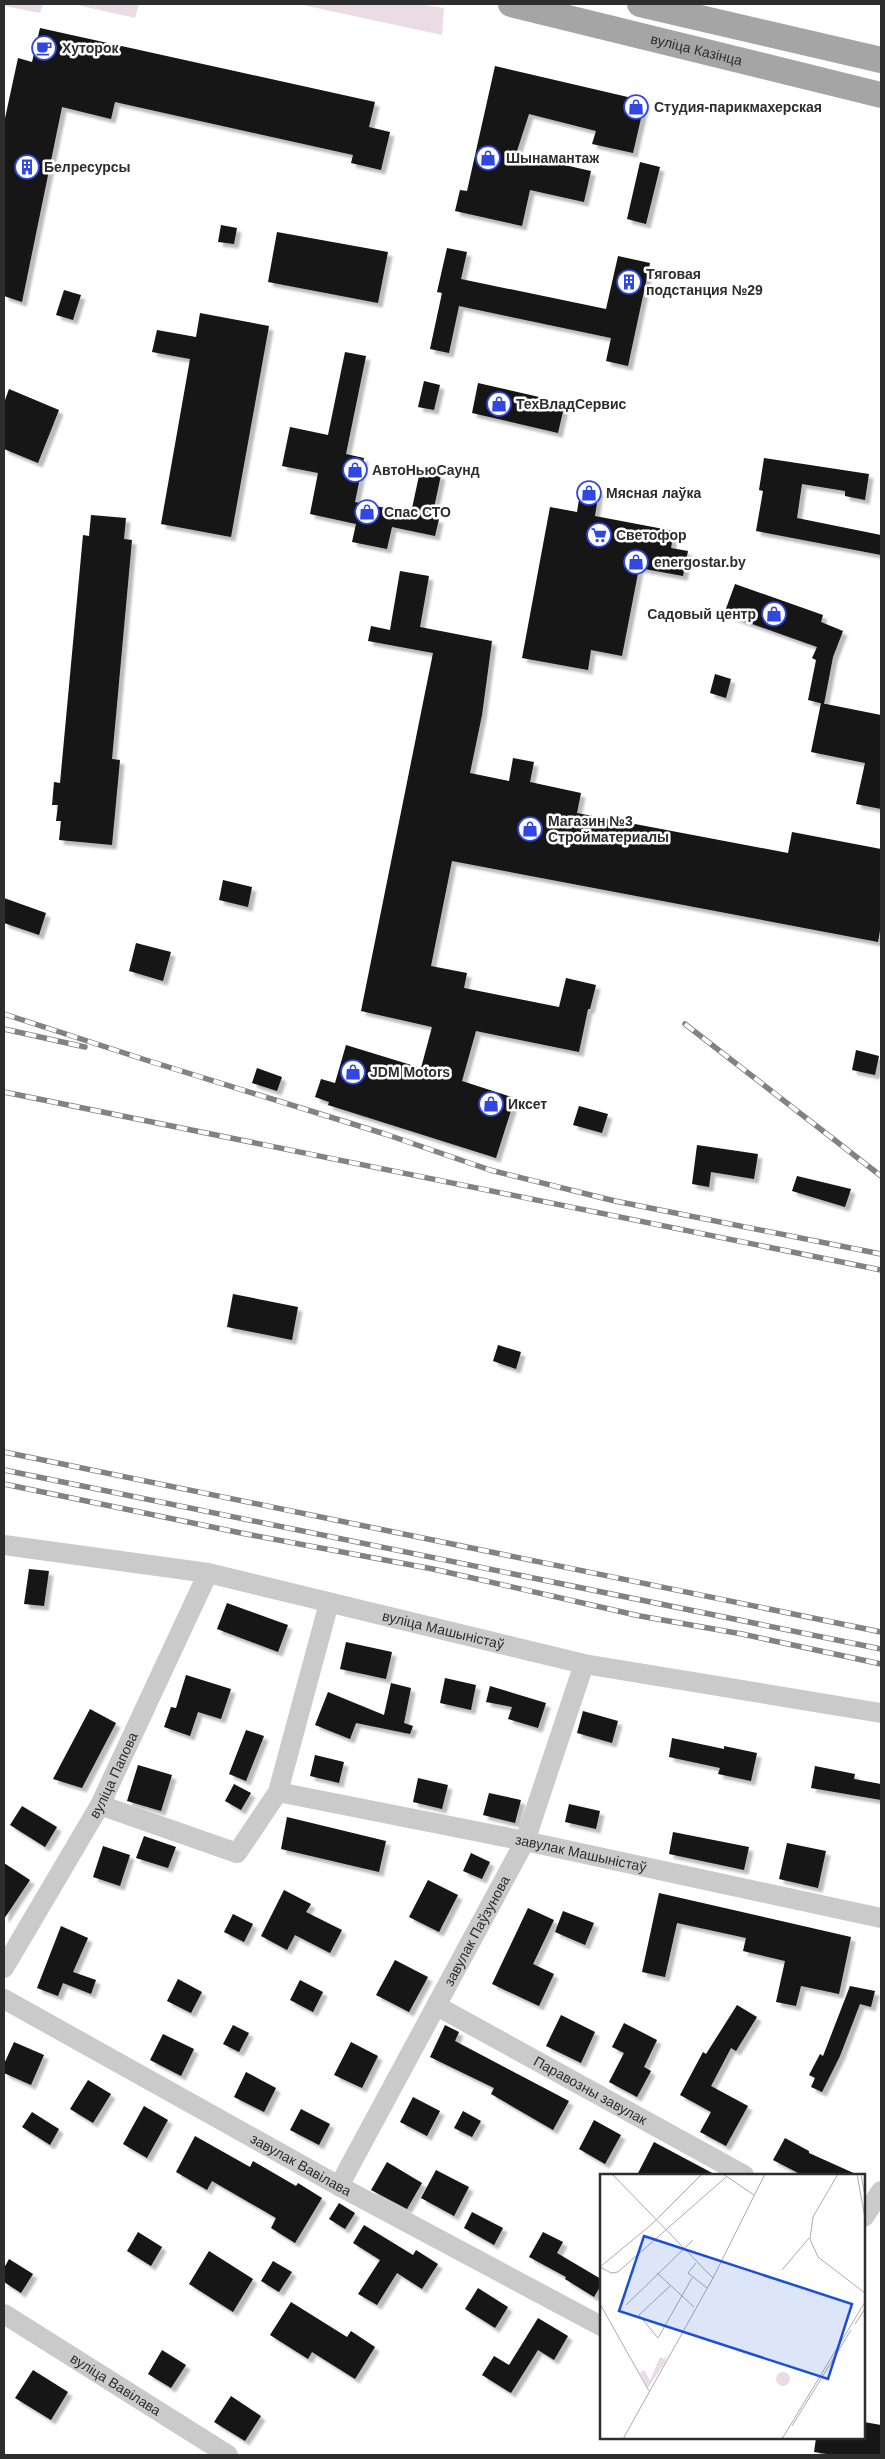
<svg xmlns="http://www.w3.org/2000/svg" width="885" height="2459" font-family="Helvetica,sans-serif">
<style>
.green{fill:#ebdbe4}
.building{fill:#141414;filter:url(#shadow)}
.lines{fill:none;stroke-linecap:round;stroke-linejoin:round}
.minor{stroke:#cacaca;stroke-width:20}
.major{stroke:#a5a5a5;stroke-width:26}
.rail-casing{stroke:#828282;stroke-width:5.5}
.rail{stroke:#fff;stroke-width:4;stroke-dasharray:11;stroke-linecap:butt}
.labels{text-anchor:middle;stroke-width:5;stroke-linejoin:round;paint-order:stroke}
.poi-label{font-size:14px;font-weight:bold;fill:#2d2d2d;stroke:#fff;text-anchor:start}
.street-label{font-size:14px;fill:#2d2d2d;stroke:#fff}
.inset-road{fill:none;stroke:#ababab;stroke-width:1}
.view{fill:#1d4ed8;fill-opacity:0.15;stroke:#1d4ed8;stroke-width:2.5}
.inset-edge{fill:none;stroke:#2d2d2d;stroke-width:2.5}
</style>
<defs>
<filter id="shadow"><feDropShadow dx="4.5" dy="4.5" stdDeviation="1" flood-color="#0004"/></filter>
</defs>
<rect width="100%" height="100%" fill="#fff"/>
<path class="green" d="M4,4H43L40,13L4,6Z
M73,4H139L135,18Z
M298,4H419L444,8L442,35Z"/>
<path class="building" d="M40,28L375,102L369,127L390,132L381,170L351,163L353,155L115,102L111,119L62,107L22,302L4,296V123L18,58L32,62Z
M495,66L645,101L633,153L592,144L596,131L529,114L516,154L591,171L584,202L530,190L522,226L455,211L460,190L467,191Z
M640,162L660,167L646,224L627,219Z
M221,225L237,228L234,244L218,242Z
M277,232L388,252L378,303L268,282Z
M447,248L467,252L461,279L606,309L618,256L650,263L628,366L606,361L611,338L459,306L449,353L430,349L442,293L437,292Z
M64,290L81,295L73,320L56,315Z
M200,313L269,326L231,537L161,524L190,359L152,352L157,330L196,337Z
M345,352L366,356L346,454L364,458L355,502L411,513L420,471L441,475L432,517L439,519L435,536L392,527L387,549L352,542L356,524L310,514L318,473L282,466L290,427L328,435Z
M424,381L440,385L434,410L418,407Z
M478,383L565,403L558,433L472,413Z
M9,389L59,410L38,463L4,449V403Z
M764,458L869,474L865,500L845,496V491L802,484L797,518L881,535V555L756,531L763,491L759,490Z
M581,487L599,490L595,516L674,531L671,548L688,551L683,576L639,568L622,656L591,650L588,670L522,658L550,507L577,512Z
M91,515L126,518L124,539L132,540L112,759L120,760L112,845L59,840L61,821H56L58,805H52L54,782L60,783L83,535L89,536Z
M400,571L429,576L420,627L492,641L482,715L470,773L509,781L513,758L534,762L530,782L581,793L577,813L788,853L792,832L881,849V925L878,942L452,861L431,966L467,973L464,988L559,1007L566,978L596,985L590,1009H588L579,1052L476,1031L462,1081L515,1098L496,1158L328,1105L329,1102L315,1097L321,1079L335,1083L346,1045L421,1068L432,1027L361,1011L433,653L368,641L371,626L390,630Z
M735,584L823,615L821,622L843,631L833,657L824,704L808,700L816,660L812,658L817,647L724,614Z
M715,674L731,679L726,698L710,693Z
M821,703L881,715V809L856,804L865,763L811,752Z
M223,880L252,887L248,907L219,900Z
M4,898L46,913L39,935L4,923Z
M136,943L171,952L163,981L129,971Z
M856,1050L879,1056L875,1075L852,1070Z
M257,1068L282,1077L277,1091L252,1083Z
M579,1106L608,1114L602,1133L573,1125Z
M697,1145L758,1154L754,1179L711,1172L709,1187L692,1184Z
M797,1176L851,1189L845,1207L792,1191Z
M233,1294L298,1307L292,1340L227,1327Z
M498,1345L521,1352L516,1369L493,1361Z
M29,1569L49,1571L44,1606L24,1604Z
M227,1603L288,1625L278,1652L217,1629Z
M346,1642L392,1652L386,1679L340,1669Z
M186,1675L231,1689L221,1719L198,1712L190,1736L164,1727L171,1707L176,1708Z
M445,1678L476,1685L471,1710L440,1703Z
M391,1683L411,1688L404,1723L413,1726L410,1734L356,1723L350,1739L315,1725L328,1692L384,1715Z
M490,1686L546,1703L538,1728L508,1719L512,1707L486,1702Z
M90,1709L116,1723L82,1788L53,1779Z
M583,1711L618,1721L612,1743L577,1733Z
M246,1730L264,1736L246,1781L229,1774Z
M672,1738L724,1749V1746L757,1753L751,1781L718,1774L720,1768L669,1757Z
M315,1755L344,1762L339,1783L310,1776Z
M138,1765L172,1775L161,1811L127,1801Z
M815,1766L855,1774L854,1779L881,1784V1800L811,1788Z
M418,1778L448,1785L442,1809L413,1802Z
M234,1784L251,1793L241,1810L225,1801Z
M489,1793L521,1800L515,1823L483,1815Z
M569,1804L600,1811L596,1829L565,1822Z
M22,1806L57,1827L45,1847L10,1825Z
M287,1817L386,1841L379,1872L281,1849Z
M673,1832L749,1847L744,1870L669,1854Z
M144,1836L176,1847L168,1868L136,1858Z
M787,1843L826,1851L818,1888L779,1879Z
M103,1846L130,1855L120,1886L93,1877Z
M471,1853L490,1862L482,1879L463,1871Z
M4,1863L30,1880L4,1919Z
M428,1880L458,1895L439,1932L409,1917Z
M284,1890L311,1904L306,1912L342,1930L330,1953L295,1935L287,1950L261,1936Z
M659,1893L851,1937L839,1994L801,1986L796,2006L776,2002L785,1961L743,1951L746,1938L677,1923L665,1977L642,1972Z
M528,1908L554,1920L533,1964L554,1974L539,2006L492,1984Z
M563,1911L594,1923L585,1945L555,1932Z
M233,1914L253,1924L244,1942L224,1932Z
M61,1926L88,1938L73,1972L96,1980L91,1994L63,1983L58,1996L37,1988Z
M395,1960L428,1977L409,2012L376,1995Z
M178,1979L202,1992L191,2013L167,2001Z
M300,1980L323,1992L313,2012L290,2000Z
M850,1986L875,1991L871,2007L860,2004L840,2056L822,2092L811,2087L815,2078L809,2075L820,2054L823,2056Z
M737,2005L757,2017L736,2051L731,2048L711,2086L748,2106L726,2146L700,2132L711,2112L680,2095L703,2052L706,2054Z
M561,2015L595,2032L581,2063L546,2046Z
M624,2023L657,2040L644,2067L651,2071L637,2097L609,2082L624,2053L612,2047Z
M233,2025L249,2033L239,2052L223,2044Z
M445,2025L459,2032L455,2041L569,2101L553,2130L491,2094L494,2088L430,2057Z
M163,2034L194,2049L181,2076L150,2060Z
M14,2042L44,2055L31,2085L4,2073V2064Z
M351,2042L378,2056L362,2088L334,2075Z
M246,2072L276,2088L264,2112L234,2097Z
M88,2080L111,2094L93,2123L70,2109Z
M413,2097L440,2111L427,2136L400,2122Z
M144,2106L168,2120L147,2158L123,2144Z
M301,2109L330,2124L319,2145L290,2130Z
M463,2111L481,2121L472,2137L454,2128Z
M32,2112L59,2129L50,2145L22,2127Z
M594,2120L621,2135L605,2164L579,2149Z
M195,2136L250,2167L253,2161L296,2186L298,2183L322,2198L295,2243L271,2228L276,2218L212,2181L207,2190L176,2172Z
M785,2138L809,2151V2153L858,2175H802L773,2160Z
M654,2142L716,2175H637Z
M387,2162L422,2183L407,2209L371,2190Z
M436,2170L469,2187L454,2216L421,2198Z
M339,2203L355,2213L345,2229L329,2219Z
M472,2212L503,2228L494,2245L464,2228Z
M364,2225L413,2255L416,2250L438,2264L422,2289L397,2273L377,2305L358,2294L380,2260L353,2243Z
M138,2232L162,2247L151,2266L127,2251Z
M543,2232L563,2242L557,2253L601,2279V2285L594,2297L565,2279L566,2277L529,2257Z
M209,2251L253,2279L233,2312L189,2284Z
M9,2259L33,2274L21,2293L4,2282V2268Z
M273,2261L292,2272L279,2292L261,2281Z
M478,2288L508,2307L495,2328L465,2309Z
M291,2302L347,2337L351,2331L375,2347L355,2379L312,2352L308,2359L270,2335Z
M538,2318L568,2336L554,2360L538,2350L511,2393L482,2375L494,2356L509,2365Z
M162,2350L186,2365L171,2388L148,2374Z
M33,2370L68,2392L51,2420L15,2398Z
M231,2396L261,2416L245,2441L214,2422Z
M864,2422L881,2425V2455H833L814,2452L816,2438H864Z"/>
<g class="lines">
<g class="minor">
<path id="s1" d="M4,1545L208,1573L584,1664L881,1713"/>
<path id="s2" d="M278,1792L525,1841L881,1918"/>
<path d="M100,1805L237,1853L278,1792L329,1603"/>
<path id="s3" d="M4,1968L100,1805L208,1573"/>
<path id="s4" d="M4,1999L339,2186L601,2326"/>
<path id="s5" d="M437,2006L744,2175"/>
<path id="s6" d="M339,2186L525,1841L584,1664"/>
<path d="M864,2217L881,2191"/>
<path id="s7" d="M4,2314L228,2455"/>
</g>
<g class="major">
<path id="s8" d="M511,4L881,95"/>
<path d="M640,4L881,60"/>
</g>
<g class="rail-casing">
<path id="rail" d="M4,1014L149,1061L385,1134L490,1170L615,1201L881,1254
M685,1024L881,1176
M4,1029L85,1047
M4,1092L881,1270
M4,1452L881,1632
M4,1470L881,1649
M4,1484L246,1534L433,1569L640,1616L742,1634L881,1664"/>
</g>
<use href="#rail" class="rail"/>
</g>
<defs>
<g id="cafe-ring" transform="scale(1.25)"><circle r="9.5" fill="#fff" stroke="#3147e2" stroke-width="1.5"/><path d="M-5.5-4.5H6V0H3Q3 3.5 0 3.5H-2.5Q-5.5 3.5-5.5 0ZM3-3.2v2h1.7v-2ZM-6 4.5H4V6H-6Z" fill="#3147e2"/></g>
<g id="shop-ring" transform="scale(1.25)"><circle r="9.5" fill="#fff" stroke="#3147e2" stroke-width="1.5"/><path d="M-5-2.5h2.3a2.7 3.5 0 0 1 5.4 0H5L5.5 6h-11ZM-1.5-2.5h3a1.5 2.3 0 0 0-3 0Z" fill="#3147e2"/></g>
<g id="building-ring" transform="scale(1.25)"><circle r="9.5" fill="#fff" stroke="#3147e2" stroke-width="1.5"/><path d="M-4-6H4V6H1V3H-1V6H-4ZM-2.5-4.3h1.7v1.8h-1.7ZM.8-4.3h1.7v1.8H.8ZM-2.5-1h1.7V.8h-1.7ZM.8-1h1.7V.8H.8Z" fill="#3147e2"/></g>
<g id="supermarket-ring" transform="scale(1.25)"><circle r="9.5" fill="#fff" stroke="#3147e2" stroke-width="1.5"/><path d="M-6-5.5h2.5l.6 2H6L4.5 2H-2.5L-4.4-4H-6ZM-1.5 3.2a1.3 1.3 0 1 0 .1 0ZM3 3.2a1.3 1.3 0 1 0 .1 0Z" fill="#3147e2"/></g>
</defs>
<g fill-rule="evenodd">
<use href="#cafe-ring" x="44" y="48"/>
<use href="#shop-ring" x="636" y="107"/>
<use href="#shop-ring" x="488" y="158"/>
<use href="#building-ring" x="27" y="167"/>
<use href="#building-ring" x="629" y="282"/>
<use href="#shop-ring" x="499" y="404"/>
<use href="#shop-ring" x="355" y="470"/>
<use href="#shop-ring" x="589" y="493"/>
<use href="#shop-ring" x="367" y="512"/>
<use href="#supermarket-ring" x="599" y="535"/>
<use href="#shop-ring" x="636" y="562"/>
<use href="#shop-ring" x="774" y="614"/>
<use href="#shop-ring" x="530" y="829"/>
<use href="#shop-ring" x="353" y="1072"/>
<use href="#shop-ring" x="491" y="1104"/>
</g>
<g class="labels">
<g class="poi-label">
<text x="62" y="53">Хуторок</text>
<text x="654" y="112">Студия-парикмахерская</text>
<text x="506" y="163">Шынамантаж</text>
<text x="44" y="172">Белресурсы</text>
<text x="646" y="279">Тяговая<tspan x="646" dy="16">подстанция №29</tspan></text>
<text x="516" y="409">ТехВладСервис</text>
<text x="372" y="475">АвтоНьюСаунд</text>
<text x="606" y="498">Мясная лаўка</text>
<text x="384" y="517">Спас СТО</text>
<text x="616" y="540">Светофор</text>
<text x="654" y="567">energostar.by</text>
<text x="756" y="619" text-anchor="end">Садовый центр</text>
<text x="548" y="826">Магазин №3<tspan x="548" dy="16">Стройматериалы</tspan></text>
<text x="370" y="1077">JDM Motors</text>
<text x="508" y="1109">Иксет</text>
</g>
<g class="street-label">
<text dy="5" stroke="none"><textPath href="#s8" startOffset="191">вуліца Казінца</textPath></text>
<text dy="5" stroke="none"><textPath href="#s1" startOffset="448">вуліца Машыністаў</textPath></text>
<text dy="5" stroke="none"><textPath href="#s3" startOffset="222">вуліца Папова</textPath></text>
<text dy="5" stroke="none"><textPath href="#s2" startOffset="309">завулак Машыністаў</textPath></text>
<text dy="5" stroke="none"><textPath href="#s6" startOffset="290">завулак Паўзунова</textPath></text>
<text dy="5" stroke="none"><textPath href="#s5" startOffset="175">Паравозны завулак</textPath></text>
<text dy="5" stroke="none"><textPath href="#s4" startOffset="340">завулак Вавілава</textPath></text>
<text dy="5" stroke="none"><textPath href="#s7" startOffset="132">вуліца Вавілава</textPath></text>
</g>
</g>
<g transform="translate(600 2174)">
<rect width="265" height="265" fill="#fff"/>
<path d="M67,181L65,188L48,214L40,199L44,196L50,206L60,183L64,185ZM176 205a7 7 0 1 1 14 0a7 7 0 1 1-14 0Z" fill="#ebdbe4"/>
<path class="inset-road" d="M12,0L113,104M123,0L154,21M238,0L213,43L210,65L218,83L265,119M257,0L265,44M261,0L265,22M96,89L88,99L107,114M0,93L11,99L18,98L126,3M0,93L52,50L102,0M182,96L209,64M57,99L94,133M70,112L39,141L58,164L92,104M0,130L49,217M26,131L93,66M255,150L265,135M192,252L251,156M23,265L113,104L165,0M182,265L265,128"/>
<path class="view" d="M44,62L252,130L228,205L19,137Z"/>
<rect width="265" height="265" class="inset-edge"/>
</g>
<rect width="885" height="2459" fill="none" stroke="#2d2d2d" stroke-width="10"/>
</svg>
